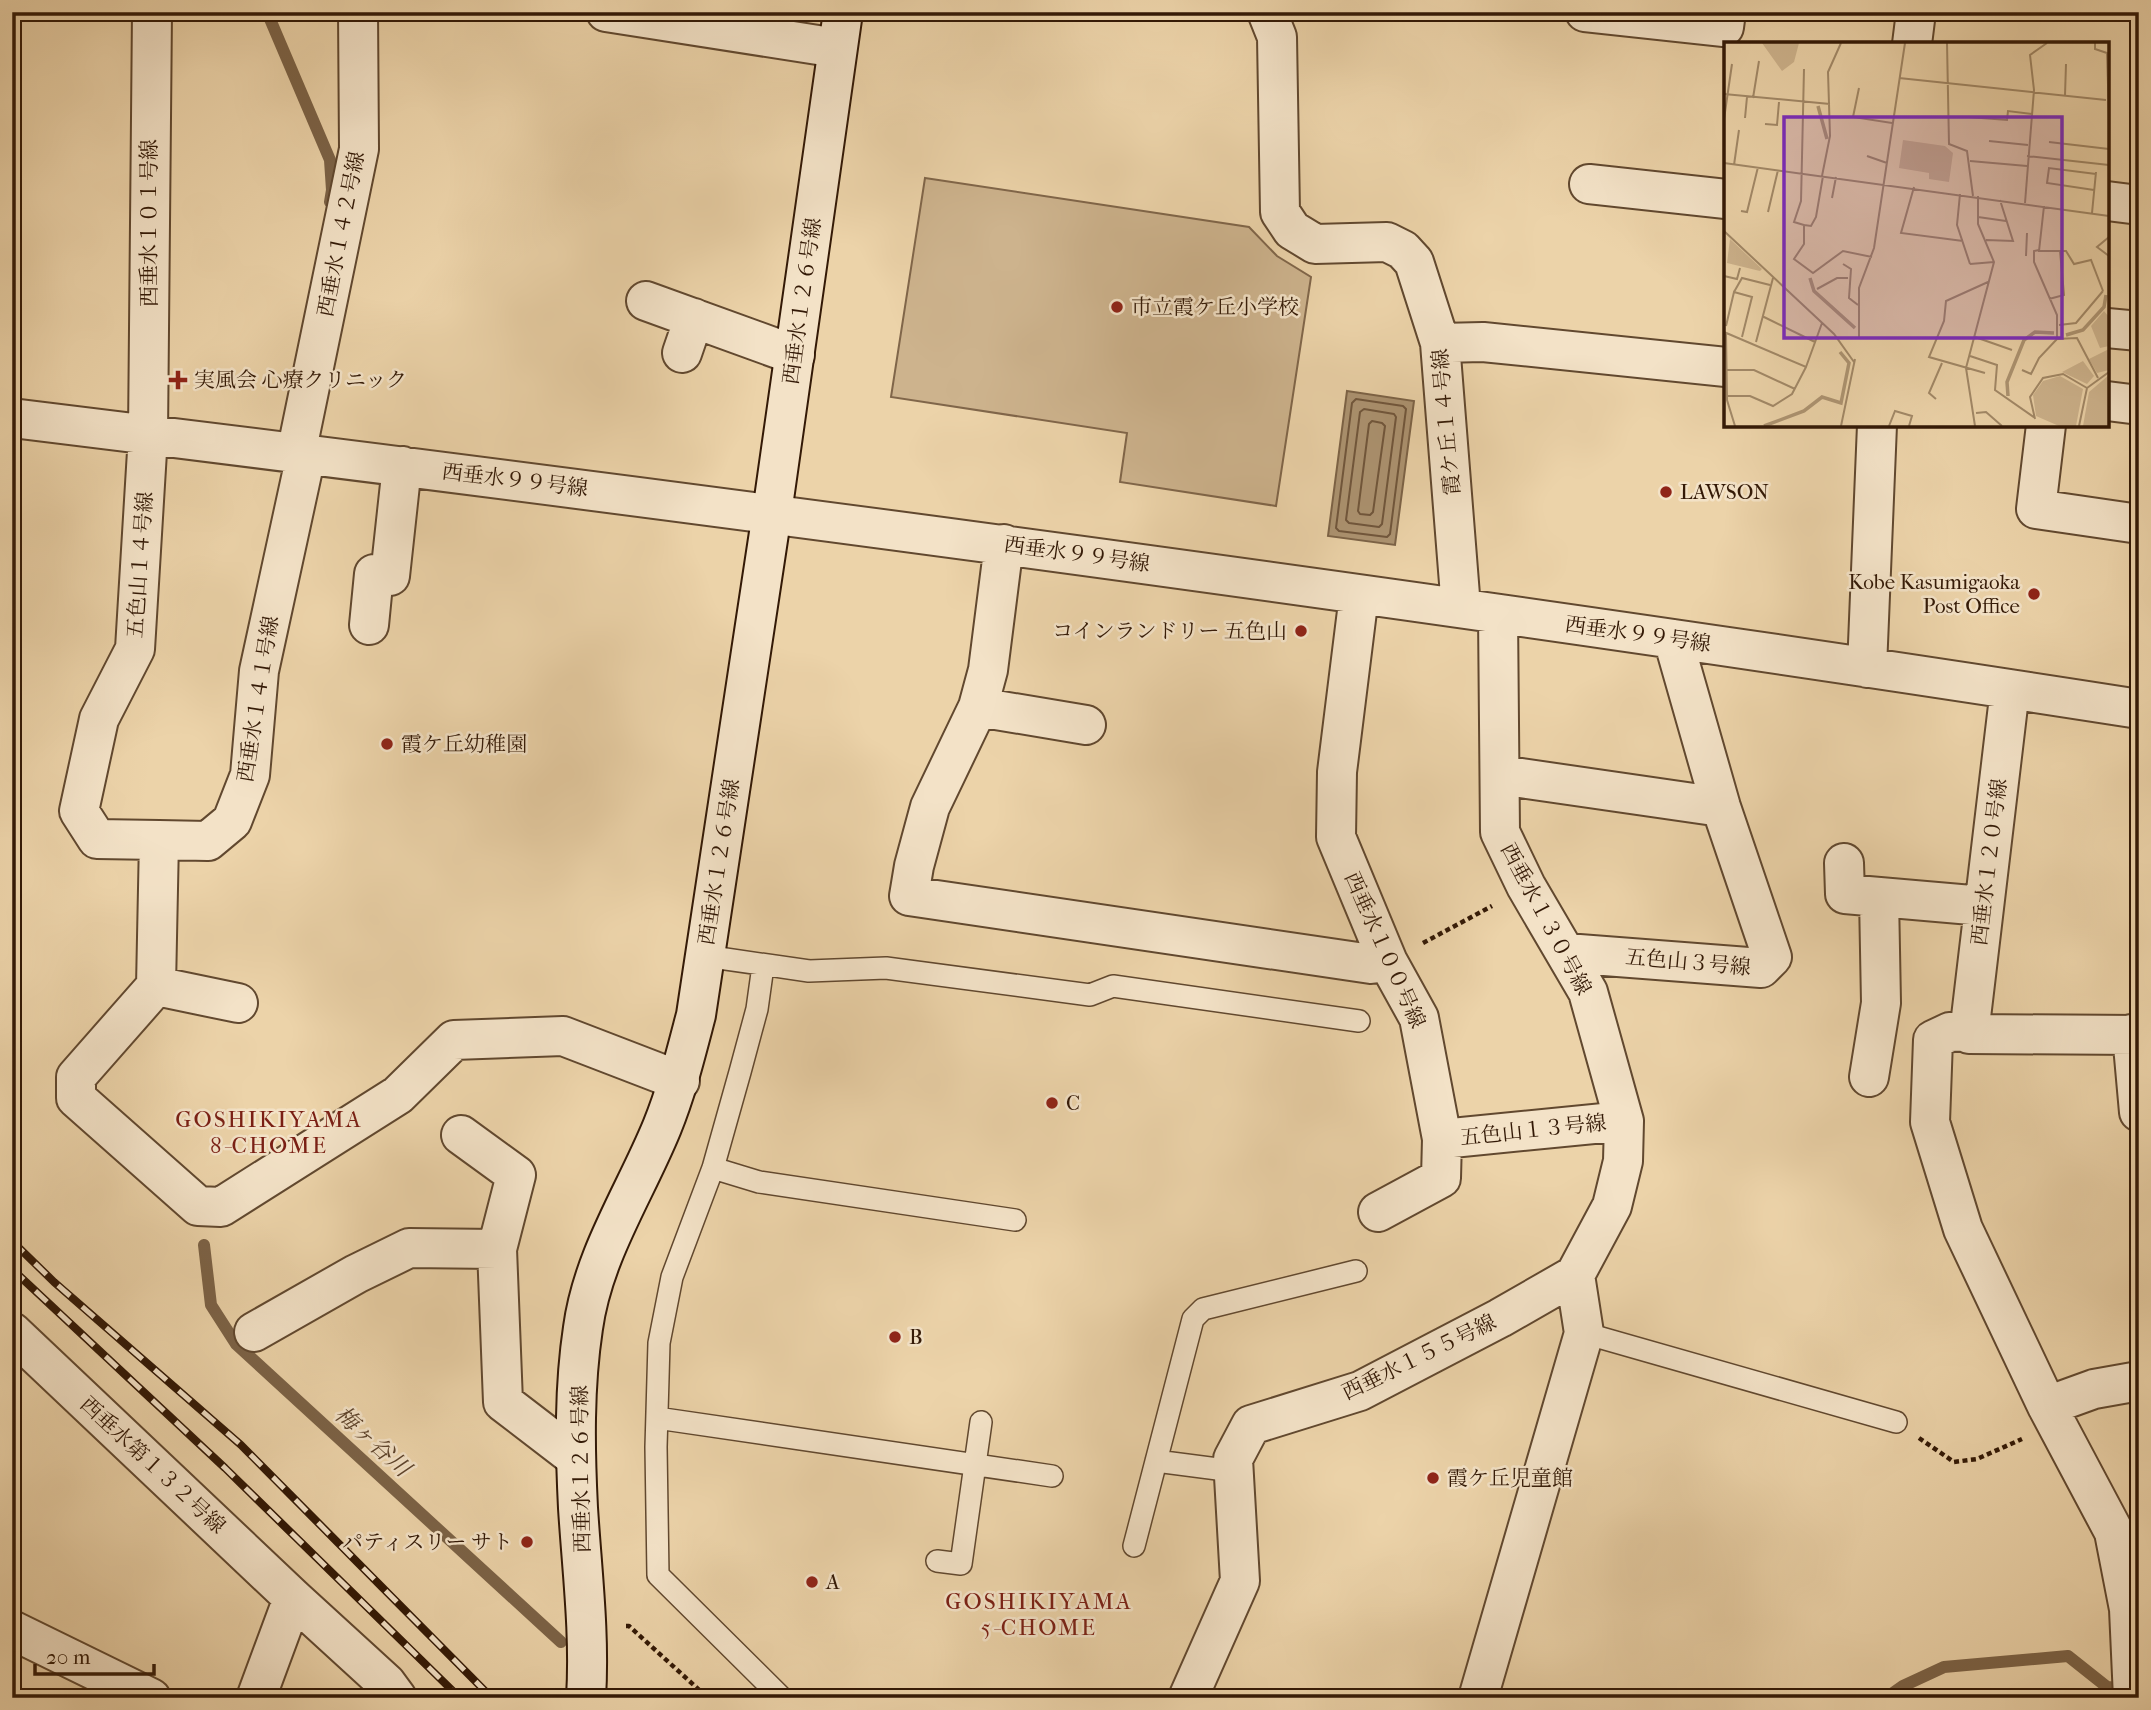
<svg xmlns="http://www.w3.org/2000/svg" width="2151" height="1710" font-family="'IM FELL French Canon','Noto Serif JP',serif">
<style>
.green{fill:#cdb38d;stroke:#80664a;stroke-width:2}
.water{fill:#ad9472;stroke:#7c6347;stroke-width:2}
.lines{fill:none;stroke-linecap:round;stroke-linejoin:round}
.shore{stroke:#70563c;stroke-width:2}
.stream{stroke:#7c6347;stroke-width:12}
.lane-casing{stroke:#61482f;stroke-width:24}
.street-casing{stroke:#61482f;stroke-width:42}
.secondary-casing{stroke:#331906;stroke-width:42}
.path{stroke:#331906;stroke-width:4.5;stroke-dasharray:5 3.5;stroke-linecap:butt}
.lane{stroke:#f3e2c7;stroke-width:21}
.street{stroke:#f3e2c7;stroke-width:38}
.secondary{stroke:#f3e2c7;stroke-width:38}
.rail-casing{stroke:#331906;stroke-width:8}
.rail{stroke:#f3e2c7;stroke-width:5;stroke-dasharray:16;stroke-linecap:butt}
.poi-dot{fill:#8f2418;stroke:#f3e2c7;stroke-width:2.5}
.labels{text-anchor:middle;stroke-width:5;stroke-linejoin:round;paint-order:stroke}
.street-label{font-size:21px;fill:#331906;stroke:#f3e2c7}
.poi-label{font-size:21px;fill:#331906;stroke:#f3e2c7;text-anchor:start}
.neighbourhood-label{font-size:23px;letter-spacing:2px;fill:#7a1f14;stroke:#f3e2c7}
.water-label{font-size:23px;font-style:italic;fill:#5e442c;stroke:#f3e2c7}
.inset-river{fill:none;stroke:#ad9472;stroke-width:3.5}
.inset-road{fill:none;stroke:#a28968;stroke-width:2}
.view{fill:#7b2cbf;fill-opacity:0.15;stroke:#7b2cbf;stroke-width:3.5}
.inset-edge{fill:none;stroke:#331906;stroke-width:3.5}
</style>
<rect width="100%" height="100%" fill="#ecd3a9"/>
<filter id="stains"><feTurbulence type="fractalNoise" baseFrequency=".00286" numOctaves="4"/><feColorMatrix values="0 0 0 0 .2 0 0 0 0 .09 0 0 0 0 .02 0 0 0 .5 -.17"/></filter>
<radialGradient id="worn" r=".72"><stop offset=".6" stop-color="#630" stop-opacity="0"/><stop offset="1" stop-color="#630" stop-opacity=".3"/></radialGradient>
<path class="green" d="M925,178L1249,227L1277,256L1311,277L1276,506L1120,482L1127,433L891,397Z"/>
<path class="water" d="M1347,391L1414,401L1395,545L1328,536Z"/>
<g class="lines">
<path class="shore" d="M1356,399L1403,406L1406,409L1390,534L1387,537L1339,531L1336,528L1352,403Z
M1364,409L1394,414L1396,417L1382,524L1379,527L1349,523L1346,520L1360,412Z
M1372,421L1382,423L1385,426L1373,512L1370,515L1360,514L1358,511L1369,424Z"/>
<path class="stream" d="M267,12L330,160L332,190L330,202
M204,1245L211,1305L236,1344L561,1642
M1886,1698L1903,1686L1944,1667L2068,1656L2107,1687L2128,1689"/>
<g class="lane-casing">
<path id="lane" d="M705,956L809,971L886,968L1090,995L1113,986L1359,1021
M763,966L757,1009L740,1072L713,1168L672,1277L659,1343L656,1447L658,1575L782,1698
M713,1168L759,1182L1015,1220
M1584,1333L1896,1422
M657,1418L1052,1476
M1156,1461L1233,1471
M1134,1546L1193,1319L1203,1309L1356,1271
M937,1561L961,1564L981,1422"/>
</g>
<g class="street-casing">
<path id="street" d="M152,12L148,435L135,649L99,719L79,811L97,839L159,840L156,986L76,1077V1098L198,1206L221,1207L398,1095L454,1040L563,1036L680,1081
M606,12L837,48
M1267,12L1277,37L1280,212L1292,230L1315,244L1387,242L1403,250L1414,262L1440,343L1461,608
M1585,12L1724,27L1726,12
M1912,44L1916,12
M1589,184L1726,199
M2107,201L2139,205
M646,301L795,355
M2107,328L2139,331
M1440,343L1483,342L1726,367
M682,353L694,318
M2107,401L2139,405
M12,418C722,505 1432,599 2139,709
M2046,425L2036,509L2139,524
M296,454L359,149L358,12
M1004,544L988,670L978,707L930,807L914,866L909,896L1371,964L1388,962
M1359,595L1337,772L1336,837L1388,962L1419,1018L1442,1139L1441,1178L1378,1212
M369,625L374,574L390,576L402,466
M1867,668L1877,425
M2010,689L1969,1034L2139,1035
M978,707L1086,725
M1500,775L1721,807
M159,840L208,841L232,821L250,775L259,671L306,455
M1844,863L1845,894L1983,906
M1566,953L1761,968L1772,957L1721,807L1673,639
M156,986L238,1003
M1969,1031L1950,1032L1933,1040L1930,1122L1963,1229L2047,1406L2114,1532L2129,1609L2133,1698
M2132,1034L2139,1112
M1869,1077L1881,1003L1879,897
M461,1135L516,1175L497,1249L503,1402L576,1458
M1442,1139L1624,1121
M12,1332L293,1598L386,1683L397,1698
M254,1332L356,1274L409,1248L497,1249
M2047,1406L2094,1389L2139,1381
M12,1630L151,1698
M256,1698L293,1598
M1188,1698L1240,1581L1233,1459L1251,1425L1360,1391L1500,1318L1575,1275
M1478,1698L1584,1333L1575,1275L1612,1206L1623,1161L1624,1121L1588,992L1526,886L1500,832L1498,614"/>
</g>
<g class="secondary-casing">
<path id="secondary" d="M586,1698C590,1634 582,1571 578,1508C575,1448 574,1387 583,1328C593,1255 635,1193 662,1127C677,1090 686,1053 696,1015L772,513L843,12"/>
</g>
<path class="path" d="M1423,943L1492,906
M1919,1438L1954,1462L1977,1459L2022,1439
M626,1626H629L708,1698"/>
<use href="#lane" class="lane"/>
<use href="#street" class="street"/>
<use href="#secondary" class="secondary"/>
<g class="rail-casing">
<path id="rail" d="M12,1241L54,1282L241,1445L492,1698
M12,1269L225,1468L460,1698"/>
</g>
<use href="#rail" class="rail"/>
</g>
<g class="poi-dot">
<circle cx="1117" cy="307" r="7"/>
<path d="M174.5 369.5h7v7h7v7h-7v7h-7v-7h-7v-7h7z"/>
<circle cx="1666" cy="492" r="7"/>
<circle cx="2034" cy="594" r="7"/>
<circle cx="1301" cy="631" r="7"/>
<circle cx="387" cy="744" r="7"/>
<circle cx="1052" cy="1103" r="7"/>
<circle cx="895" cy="1337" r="7"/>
<circle cx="1433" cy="1478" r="7"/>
<circle cx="527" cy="1542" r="7"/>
<circle cx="812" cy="1582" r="7"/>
</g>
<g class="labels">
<g class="street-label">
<text transform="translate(149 223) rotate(-90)" y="7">西垂水１０１号線</text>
<text transform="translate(341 234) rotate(-79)" y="7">西垂水１４２号線</text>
<text transform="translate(802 301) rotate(-82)" y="7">西垂水１２６号線</text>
<text transform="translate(1446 422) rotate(-95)" y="7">霞ケ丘１４号線</text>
<text transform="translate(515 480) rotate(7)" y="7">西垂水９９号線</text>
<text transform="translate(1077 554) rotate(8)" y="7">西垂水９９号線</text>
<text transform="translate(140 565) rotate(-86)" y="7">五色山１４号線</text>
<text transform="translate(1638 634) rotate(8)" y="7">西垂水９９号線</text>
<text transform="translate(258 699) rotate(-81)" y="7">西垂水１４１号線</text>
<text transform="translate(719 862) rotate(-81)" y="7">西垂水１２６号線</text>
<text transform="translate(1989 862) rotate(-83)" y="7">西垂水１２０号線</text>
<text transform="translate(1546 919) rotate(62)" y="7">西垂水１３０号線</text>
<text transform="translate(1385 950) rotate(66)" y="7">西垂水１００号線</text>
<text transform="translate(1688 962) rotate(5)" y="7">五色山３号線</text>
<text transform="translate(1533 1130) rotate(-6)" y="7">五色山１３号線</text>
<text transform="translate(1419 1357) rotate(-26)" y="7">西垂水１５５号線</text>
<text transform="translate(153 1465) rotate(43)" y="7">西垂水第１３２号線</text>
<text transform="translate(581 1469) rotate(-91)" y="7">西垂水１２６号線</text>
</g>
<g class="poi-label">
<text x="1131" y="314">市立霞ケ丘小学校</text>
<text x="194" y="387">実風会 心療クリニック</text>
<text x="1680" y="499">LAWSON</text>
<text x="2020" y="589" text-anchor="end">Kobe Kasumigaoka<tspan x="2020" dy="24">Post Office</tspan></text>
<text x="1287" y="638" text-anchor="end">コインランドリー 五色山</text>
<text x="401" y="751">霞ケ丘幼稚園</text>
<text x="1066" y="1110">C</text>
<text x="909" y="1344">B</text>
<text x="1447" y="1485">霞ケ丘児童館</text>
<text x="513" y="1549" text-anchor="end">パティスリー サト</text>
<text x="826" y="1589">A</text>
</g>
<g class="neighbourhood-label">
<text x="269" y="1127">GOSHIKIYAMA<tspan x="269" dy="26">8-CHOME</tspan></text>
<text x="1039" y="1609">GOSHIKIYAMA<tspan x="1039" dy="26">5-CHOME</tspan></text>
</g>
<g class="water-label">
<text transform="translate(373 1441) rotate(42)" y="8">梅ヶ谷川</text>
</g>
</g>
<g transform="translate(1724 42)">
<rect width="385" height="385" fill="#ecd3a9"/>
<path d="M38,1H75L70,20L58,29ZM179,98L221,104L229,111L225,140L205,137V131L175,126ZM6,197L38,227L36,229L3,221ZM380,269L385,275V304L376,306L367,284ZM385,307V328L373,331L365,317ZM359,319L370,334L363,342L338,330ZM385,333V384H359L365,350ZM336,334L359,347L352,384H335L312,374L309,353L319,339Z" fill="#cdb38d"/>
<path class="inset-river" d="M94,64L103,97M86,236L90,249L131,286M342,293L359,288L380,265L382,253M284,354L283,340L300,298L311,290L330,291M40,384L80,369L98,355L117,361L125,321L116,310"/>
<path class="inset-road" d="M223,1L225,102L243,109L249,154M371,1V7L383,11L385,74M80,27L77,159L70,180L80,183V202L70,217L89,231L119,209L148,215M175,36L382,58M135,46L129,75L168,81M0,52L106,62M341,53L342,22M29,56L35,19M244,75L283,78L284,69L308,72M21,76L23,55M0,77L8,22M41,82L53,83L55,60M265,99L304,103M325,100L385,107M143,114L163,121M303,114L385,123M246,119L303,124M0,121L385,174M10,123L15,88M98,134L106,94L104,30L117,1M190,145L177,191L239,199M370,148L323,141L325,126L372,132M236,152L233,183L246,222M108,156L112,135M301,161L310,48L306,13L323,1M320,164L315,209H342L350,222L367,218L379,249M17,169L23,170L34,125M44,170L54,128M368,171L372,130M254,175L282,179M80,183L87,184L92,175L99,134M0,189L110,292L130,320M385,195L373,205L385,214M262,198L289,199L276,158M315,208L310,209V220L333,273V297L353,296L374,336M302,214L303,191M119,222L127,227L125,256L134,263M246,222L270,220M0,234L13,237L16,226M93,247L113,236H124M10,250L18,236L46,243M325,257L340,253L336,209M38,274L91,300M335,283L352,281L379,249M2,284L10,250L28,255L18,295M0,290L82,325L98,281M2,291L3,358L11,384M251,295L288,308M135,297V246L150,206L181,1M32,300L49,236M246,314L273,323L271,348L311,376M3,328H30L71,347M298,328L307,332L315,316L333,297M261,331L205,315L220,279L222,259L264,240M3,354H26L49,364L68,352L82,325M212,357L205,351L218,321M252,371L262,370L278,384M311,377L306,355L319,336L339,332L363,346M117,384L131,317M165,384L171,369L188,374L185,384M251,384L242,326L270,220L254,182V154M355,384L363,346L385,330"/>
<path class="view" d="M60,75H338V296H60Z"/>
<rect width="385" height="385" class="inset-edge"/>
</g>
<rect width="2151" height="1710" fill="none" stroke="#ecd3a9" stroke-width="42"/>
<rect x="14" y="14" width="2123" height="1682" fill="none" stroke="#331906" stroke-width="3.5"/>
<rect x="21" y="21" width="2109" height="1668" fill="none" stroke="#331906" stroke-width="2"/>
<path d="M35 1664v10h119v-10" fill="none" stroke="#331906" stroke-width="3.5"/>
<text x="46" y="1664" font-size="21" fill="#331906" stroke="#f3e2c7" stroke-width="5" paint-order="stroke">20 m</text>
<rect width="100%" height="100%" filter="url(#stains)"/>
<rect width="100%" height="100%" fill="url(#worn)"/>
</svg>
